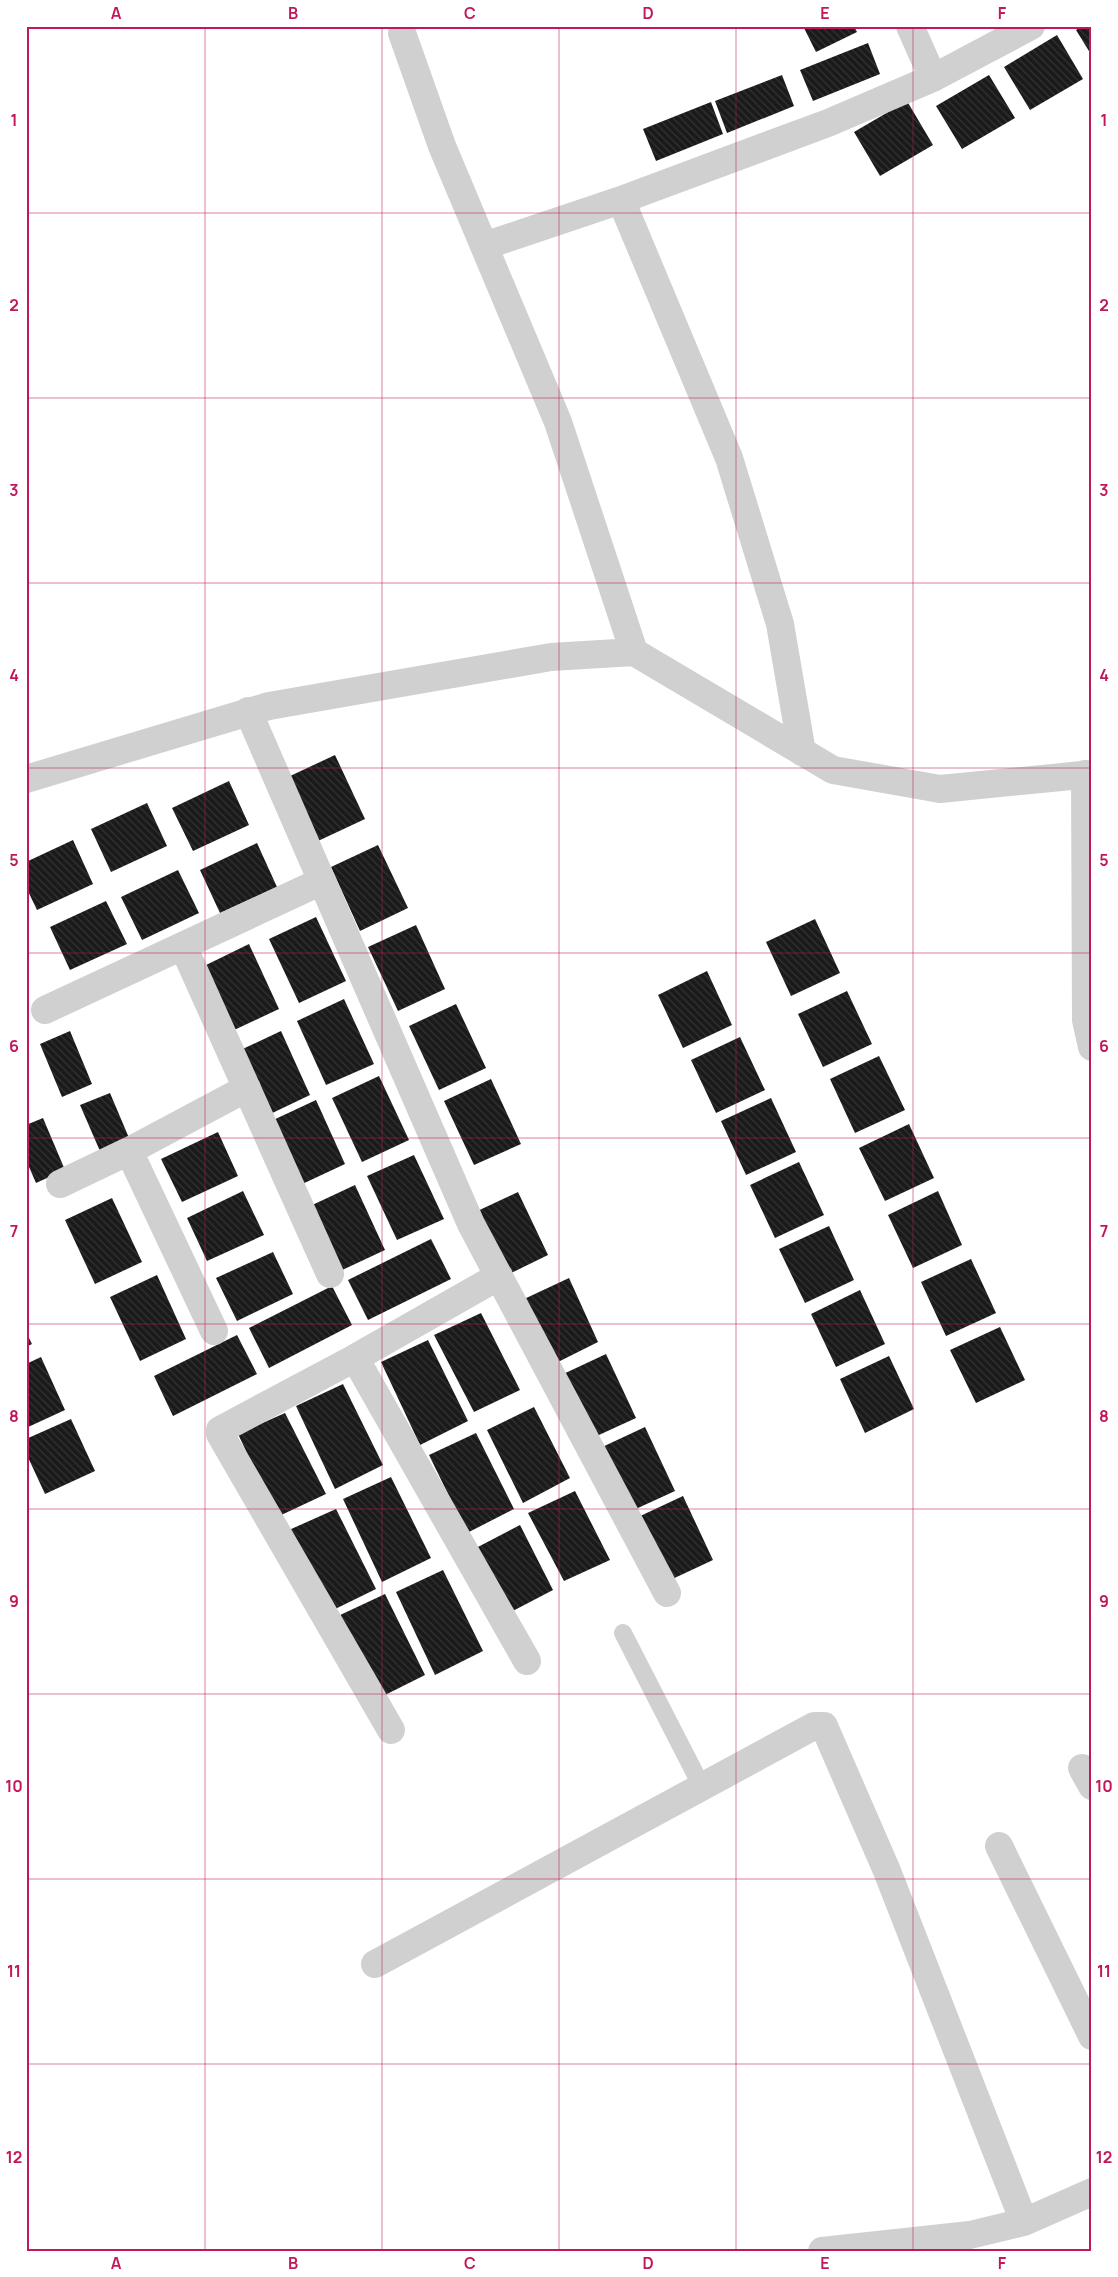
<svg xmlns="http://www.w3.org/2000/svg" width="1118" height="2277" font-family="Manrope,sans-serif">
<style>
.building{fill:url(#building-back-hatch)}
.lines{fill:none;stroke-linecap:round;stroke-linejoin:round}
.service{stroke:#d0d0d0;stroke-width:18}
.minor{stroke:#d0d0d0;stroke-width:28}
.grid{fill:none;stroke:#c2185b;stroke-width:1;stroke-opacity:0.55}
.neatline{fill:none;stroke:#c2185b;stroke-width:2}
.grid-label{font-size:16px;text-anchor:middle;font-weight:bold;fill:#c2185b}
</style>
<defs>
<pattern id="building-back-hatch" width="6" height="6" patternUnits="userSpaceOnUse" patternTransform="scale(1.25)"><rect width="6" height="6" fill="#1a1a1a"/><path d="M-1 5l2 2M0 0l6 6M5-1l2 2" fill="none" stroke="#333"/></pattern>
</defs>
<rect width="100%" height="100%" fill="#fff"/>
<path class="building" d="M803,26H854L857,32L816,52Z
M1082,26H1092V56L1076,30Z
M1057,35L1083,79L1030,110L1004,67Z
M868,43L880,74L813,101L800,70Z
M782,75L794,106L727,133L715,101Z
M989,75L1015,118L962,149L936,106Z
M907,101L933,145L880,176L854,132Z
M711,102L723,134L656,161L643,129Z
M335,755L365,819L318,841L288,777Z
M229,781L249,825L193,851L172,808Z
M147,803L167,846L111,872L91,829Z
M73,840L93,884L37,910L26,887V862Z
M257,843L277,887L220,913L200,870Z
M378,845L408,908L360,931L331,867Z
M178,870L199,913L142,940L121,897Z
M106,901L127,944L70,970L50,927Z
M316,917L346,981L299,1003L269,939Z
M815,919L840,973L791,996L766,942Z
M416,925L445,989L398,1011L368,947Z
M249,944L279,1009L232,1031L202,967Z
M707,971L732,1025L683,1048L658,995Z
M847,991L872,1044L823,1067L798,1014Z
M344,999L374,1064L326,1085L297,1021Z
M456,1004L486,1068L439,1090L409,1026Z
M70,1031L92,1084L62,1097L40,1044Z
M281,1031L310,1095L264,1117L234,1053Z
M740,1037L765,1090L716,1113L691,1060Z
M879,1056L905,1110L855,1133L830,1079Z
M379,1076L409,1140L362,1162L332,1098Z
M491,1079L521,1144L474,1165L444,1101Z
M110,1093L132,1145L103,1158L80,1105Z
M771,1098L796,1152L746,1175L721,1121Z
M316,1100L345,1164L298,1186L269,1122Z
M43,1118L65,1170L36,1183L26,1160V1125Z
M909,1124L934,1178L885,1201L859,1148Z
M218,1132L238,1176L182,1202L161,1159Z
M414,1155L444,1219L397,1240L367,1176Z
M799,1162L824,1215L775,1238L750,1185Z
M355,1185L385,1250L338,1272L308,1207Z
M243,1191L264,1235L207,1261L187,1218Z
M938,1191L962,1245L913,1268L888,1215Z
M518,1192L548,1255L501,1278L471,1214Z
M112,1198L142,1262L95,1284L65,1220Z
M829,1226L854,1280L805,1303L779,1249Z
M431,1239L451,1279L368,1320L348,1280Z
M273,1252L293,1294L237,1321L216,1278Z
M971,1259L996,1313L946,1336L921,1282Z
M157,1275L186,1339L140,1361L110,1297Z
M569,1278L598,1342L552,1365L522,1300Z
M332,1286L352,1325L269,1368L249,1328Z
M860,1290L885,1344L836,1367L811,1314Z
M481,1313L520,1390L474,1412L434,1335Z
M1000,1327L1025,1380L976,1403L950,1350Z
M26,1332L32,1344L26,1347Z
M237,1335L257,1374L173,1416L154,1376Z
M428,1340L468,1421L420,1445L381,1362Z
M606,1354L636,1418L588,1440L559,1376Z
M889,1356L914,1409L865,1433L840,1379Z
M41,1357L65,1410L26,1428V1364Z
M343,1384L383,1465L335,1489L296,1406Z
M534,1407L570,1478L523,1503L487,1430Z
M285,1413L326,1494L277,1517L238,1434Z
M71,1419L95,1471L45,1494L26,1453V1439Z
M645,1427L675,1491L627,1513L598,1449Z
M476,1433L514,1509L467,1533L429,1455Z
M391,1477L431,1558L382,1582L343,1499Z
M575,1491L610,1560L564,1581L528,1513Z
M683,1496L713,1560L666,1582L636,1518Z
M336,1509L376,1589L327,1613L289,1530Z
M520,1525L553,1590L507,1614L474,1549Z
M443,1570L483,1651L435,1675L396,1592Z
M385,1594L425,1675L377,1699L338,1616Z"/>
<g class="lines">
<path class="service" d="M623,1633L702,1787"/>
<path class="minor" d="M910,26L933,78
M402,33L442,146L558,422L634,652
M621,200L729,458L780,624L802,752
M484,246L621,200L828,123L933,78L1031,26
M248,711L471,1224L667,1593
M1085,774L1086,1020L1092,1047
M26,779L269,706L551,657L634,652L833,770L940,789L1092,774
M183,946L330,1274
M45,1010L322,881
M60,1184L129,1151
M214,1331L129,1151L247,1088
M355,1358L527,1661
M391,1730L220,1434V1430L355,1358L499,1276
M1082,1768L1092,1786
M999,1846L1092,2036
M375,1964L814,1726H824L887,1871L1024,2222
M822,2251L970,2235L1024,2222L1092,2192"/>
</g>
<path class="grid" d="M205,26V2251M382,26V2251M559,26V2251M736,26V2251M913,26V2251M26,213H1092M26,398H1092M26,583H1092M26,768H1092M26,953H1092M26,1138H1092M26,1324H1092M26,1509H1092M26,1694H1092M26,1879H1092M26,2064H1092"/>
<rect width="1118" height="2277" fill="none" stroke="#ffffff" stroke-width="55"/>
<rect x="28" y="28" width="1062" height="2222" class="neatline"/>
<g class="grid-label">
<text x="116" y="19">A</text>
<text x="293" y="19">B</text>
<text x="470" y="19">C</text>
<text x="648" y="19">D</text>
<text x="825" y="19">E</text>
<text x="1002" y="19">F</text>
<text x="14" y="126">1</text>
<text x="1104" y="126">1</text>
<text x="14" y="311">2</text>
<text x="1104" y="311">2</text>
<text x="14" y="496">3</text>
<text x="1104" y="496">3</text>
<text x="14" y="681">4</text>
<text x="1104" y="681">4</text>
<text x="14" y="866">5</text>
<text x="1104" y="866">5</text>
<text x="14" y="1052">6</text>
<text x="1104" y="1052">6</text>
<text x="14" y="1237">7</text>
<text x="1104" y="1237">7</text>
<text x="14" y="1422">8</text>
<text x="1104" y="1422">8</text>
<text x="14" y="1607">9</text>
<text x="1104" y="1607">9</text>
<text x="14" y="1792">10</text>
<text x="1104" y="1792">10</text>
<text x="14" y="1977">11</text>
<text x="1104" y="1977">11</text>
<text x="14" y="2163">12</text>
<text x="1104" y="2163">12</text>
<text x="116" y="2269">A</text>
<text x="293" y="2269">B</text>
<text x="470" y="2269">C</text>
<text x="648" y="2269">D</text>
<text x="825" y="2269">E</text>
<text x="1002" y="2269">F</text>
</g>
</svg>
